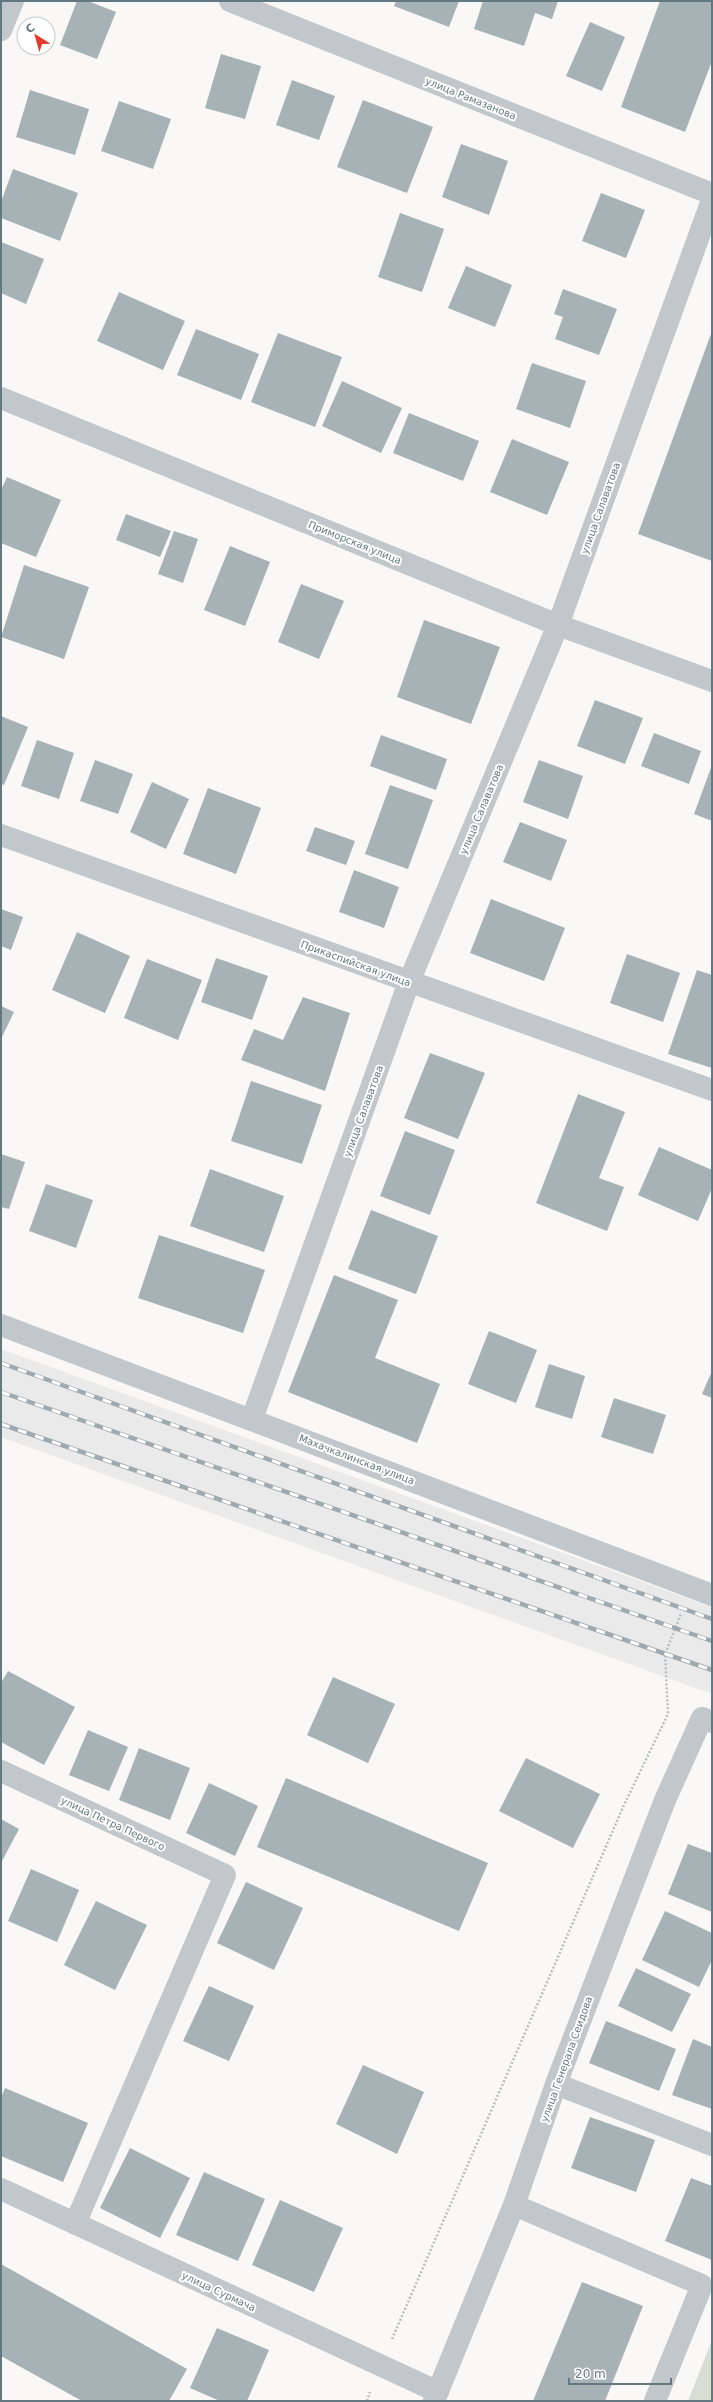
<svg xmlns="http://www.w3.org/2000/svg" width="713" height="2402" font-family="'DejaVu Sans',sans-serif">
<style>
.built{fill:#e9eae9}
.green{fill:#d9ded5}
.building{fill:#a6b2b5}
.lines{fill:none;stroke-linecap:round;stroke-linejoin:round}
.path{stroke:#b9bec0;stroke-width:2.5;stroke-dasharray:2 2;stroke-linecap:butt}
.minor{stroke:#c1c7ca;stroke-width:22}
.rail-casing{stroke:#a0aaae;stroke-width:4.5}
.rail{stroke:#fff;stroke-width:3;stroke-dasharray:9;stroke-linecap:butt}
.labels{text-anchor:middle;stroke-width:4;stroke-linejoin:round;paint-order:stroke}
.street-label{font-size:10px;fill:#637981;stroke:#fff}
</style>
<rect width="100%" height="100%" fill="#f9f8f6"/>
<path class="built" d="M1,1349L712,1607V1694L1,1437Z"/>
<path class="green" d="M712,2340V2401H688Z"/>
<path class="building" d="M77,1H88L116,12L97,59L60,45Z
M396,1H459L449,27L394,6Z
M483,1H558L552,19L535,13L524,46L474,29Z
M660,1H712V61L685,132L621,107Z
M590,22L625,37L602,91L566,76Z
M221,54L261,66L245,119L205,108Z
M292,80L335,96L319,140L276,125Z
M30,90L89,109L75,155L16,137Z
M363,100L433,127L407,193L337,167Z
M119,101L171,119L153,169L101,151Z
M461,144L508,161L489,215L442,197Z
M13,169L78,193L60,241L1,218V202Z
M601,193L645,210L626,258L582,241Z
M400,213L444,229L422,292L378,277Z
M1,242L44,259L26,304L1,293Z
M466,266L512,285L495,327L448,308Z
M563,289L617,309L599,355L555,339L563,317L554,314Z
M119,292L185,321L163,370L97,341Z
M196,329L259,354L241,400L177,375Z
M712,331V561L638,534Z
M278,333L342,357L315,427L251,402Z
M532,363L586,381L570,428L516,409Z
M342,381L402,408L381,453L322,426Z
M409,413L479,441L463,481L393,453Z
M512,439L569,462L547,515L490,492Z
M7,477L61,500L36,557L1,543V490Z
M126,514L171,531L160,557L116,540Z
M174,531L198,539L183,583L158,574Z
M230,546L270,562L245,626L204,610Z
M24,565L89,587L64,659L1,637Z
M301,584L344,601L319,659L278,642Z
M424,620L500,647L471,724L397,697Z
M595,700L643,718L625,764L577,746Z
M1,716L28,727L4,785L1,784Z
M654,733L701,751L689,784L641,766Z
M381,735L447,759L436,790L370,766Z
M37,740L74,753L59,799L21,786Z
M95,760L133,774L118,814L80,801Z
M539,760L583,776L568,819L523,802Z
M712,765V821L694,814Z
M152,782L189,799L166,849L130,832Z
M390,785L433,800L408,869L365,854Z
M208,788L261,808L236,874L183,854Z
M520,822L567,840L551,881L503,862Z
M315,827L355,841L346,865L306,851Z
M354,870L399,887L384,928L339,912Z
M491,899L565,928L544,981L470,953Z
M1,909L23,917L11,950L1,946Z
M77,932L130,956L105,1013L52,990Z
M627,954L680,973L663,1022L610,1003Z
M216,958L268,976L252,1020L201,1002Z
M147,959L202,980L178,1040L124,1018Z
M697,970L712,975V1068L668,1054Z
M303,997L350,1013L325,1091L241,1060L254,1029L283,1040Z
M1,1006L14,1012L1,1039Z
M430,1053L485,1073L458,1139L404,1118Z
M251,1081L322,1105L302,1164L231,1141Z
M578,1094L625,1112L599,1178L624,1187L607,1231L536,1203Z
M405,1131L455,1150L430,1215L380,1196Z
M659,1147L712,1170V1188L698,1221L638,1195Z
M1,1154L25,1162L9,1209L1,1207Z
M210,1169L284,1196L264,1252L190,1226Z
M46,1184L93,1200L76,1248L29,1231Z
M371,1210L438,1236L416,1294L348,1269Z
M159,1235L265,1270L243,1333L138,1298Z
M334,1275L398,1300L375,1358L440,1384L417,1443L288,1392Z
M489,1331L537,1350L516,1403L468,1384Z
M549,1364L585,1376L572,1419L535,1407Z
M712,1371V1398L702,1394Z
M614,1398L666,1415L653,1454L601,1437Z
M8,1671L75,1707L44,1765L1,1742V1683Z
M333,1677L395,1704L368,1763L307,1735Z
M88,1730L128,1747L109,1791L69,1775Z
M139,1748L190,1768L170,1820L119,1800Z
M526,1758L600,1794L573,1848L499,1811Z
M286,1778L488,1863L459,1931L257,1847Z
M209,1783L258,1806L235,1856L186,1833Z
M1,1819L19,1829L1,1863Z
M688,1844L712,1853V1912L668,1894Z
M31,1869L79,1890L57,1942L8,1921Z
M246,1882L303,1908L274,1970L217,1943Z
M96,1901L147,1925L115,1990L64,1965Z
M665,1911L712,1933V1960L699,1987L642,1960Z
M636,1968L691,1994L672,2032L618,2006Z
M209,1986L254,2006L229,2061L183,2041Z
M606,2021L676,2049L659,2091L589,2063Z
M693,2039L712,2047V2109L672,2095Z
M363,2065L424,2092L397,2154L336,2124Z
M5,2088L88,2123L63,2182L1,2156V2098Z
M590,2117L655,2140L636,2192L571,2168Z
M130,2148L190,2178L160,2238L100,2208Z
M204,2172L265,2199L238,2261L176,2235Z
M691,2178L712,2186V2260L665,2241Z
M280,2200L343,2228L314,2292L252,2265Z
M1,2264L187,2369L169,2401H82L1,2356Z
M582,2282L643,2306L605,2401H533Z
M217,2328L269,2350L247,2401H220L190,2388Z"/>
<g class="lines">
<path class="path" d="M392,2339L624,1805L668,1714L665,1654L681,1614
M367,2401L370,2392"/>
<path class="minor" d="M230,1L712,194
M1,30L13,1
M1,398L558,625L712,681
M1,835L712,1090
M1,1325L712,1595
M252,1419L409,982L558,625L712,200
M1,1771L225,1875L75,2224
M556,2084L712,2145
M1,2189L438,2392
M514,2205L702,2285L655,2401
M434,2401L514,2205L556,2084L665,1800L702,1718L712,1722"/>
<g class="rail-casing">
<path id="rail" d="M1,1363L712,1619
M1,1392L712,1641
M1,1424L712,1670"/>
</g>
<use href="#rail" class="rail"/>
</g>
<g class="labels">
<g class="street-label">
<text transform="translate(471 98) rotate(22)" y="4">улица Рамазанова</text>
<text transform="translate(600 508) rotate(-70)" y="4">улица Салаватова</text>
<text transform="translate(355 542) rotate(22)" y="4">Приморская улица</text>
<text transform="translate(481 809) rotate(-67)" y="4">улица Салаватова</text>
<text transform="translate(356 963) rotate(20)" y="4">Прикаспийская улица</text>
<text transform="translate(363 1111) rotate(-70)" y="4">улица Салаватова</text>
<text transform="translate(357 1459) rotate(21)" y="4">Махачкалинская улица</text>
<text transform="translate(113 1823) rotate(25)" y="4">улица Петра Первого</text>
<text transform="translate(566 2059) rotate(-70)" y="4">улица Генерала Сеидова</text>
<text transform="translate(219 2291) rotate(25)" y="4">улица Сурмача</text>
</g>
</g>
<rect width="713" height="2402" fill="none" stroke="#637981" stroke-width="4"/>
<g transform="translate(36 36) rotate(323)"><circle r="19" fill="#ffffff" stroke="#c1c9cd"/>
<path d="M0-3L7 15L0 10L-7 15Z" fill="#e63829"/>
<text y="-6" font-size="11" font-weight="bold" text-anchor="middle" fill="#637981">С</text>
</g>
<path d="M569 2378v6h102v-6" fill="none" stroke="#637981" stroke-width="2"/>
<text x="575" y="2378" font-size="12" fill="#637981" stroke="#ffffff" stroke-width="3" paint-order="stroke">20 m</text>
</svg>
